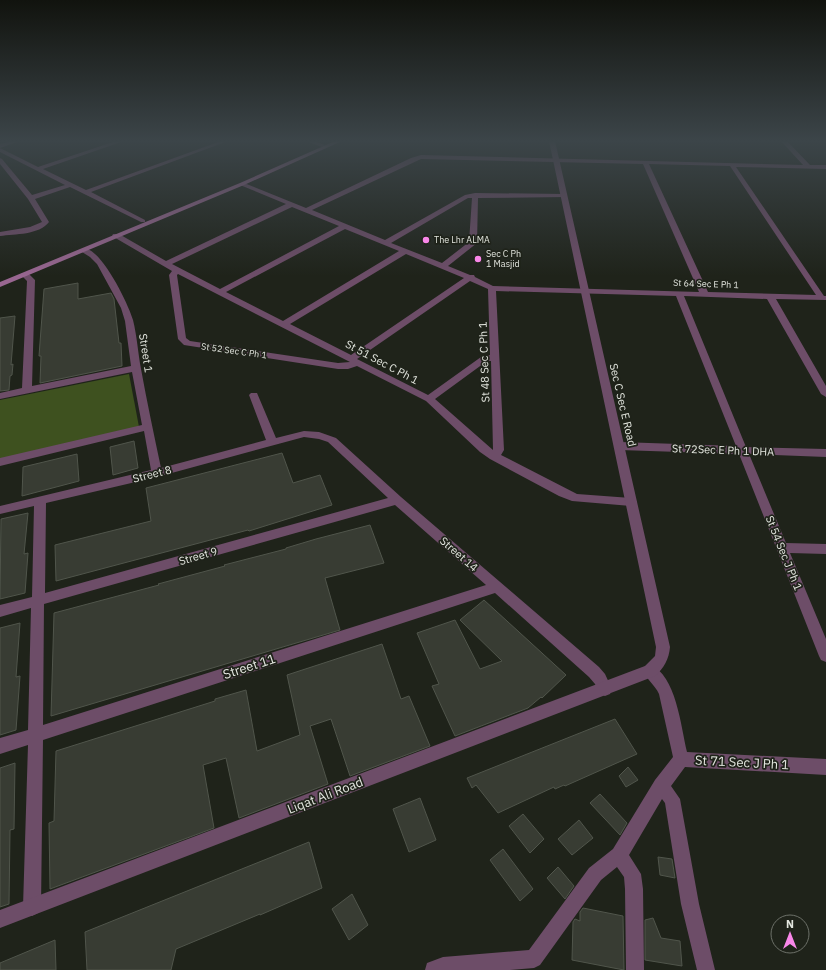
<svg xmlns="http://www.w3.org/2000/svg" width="826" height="970" font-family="'IBM Plex Sans',sans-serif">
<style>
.green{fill:#3e511f}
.building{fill:#383c33;stroke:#50554b}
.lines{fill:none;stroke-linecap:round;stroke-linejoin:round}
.minor{fill:#6d4d68;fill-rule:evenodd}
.tertiary{fill:#6d4d68;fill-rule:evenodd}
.secondary{fill:#986690;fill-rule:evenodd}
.poi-dot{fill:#f987e9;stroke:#1f231a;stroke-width:1.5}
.labels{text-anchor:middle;stroke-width:3.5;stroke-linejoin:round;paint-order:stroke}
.far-poi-label{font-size:9px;fill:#e3e6df;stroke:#1f231a;text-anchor:start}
.far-street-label{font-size:9px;fill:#e3e6df;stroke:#1f231a}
.street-label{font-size:11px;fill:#e3e6df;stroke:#1f231a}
.near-street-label{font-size:13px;fill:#e3e6df;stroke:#1f231a}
</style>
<rect width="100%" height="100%" fill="#1f231a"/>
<path class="green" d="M129,374L139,427L0,459V400Z"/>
<path class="building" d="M78,283V299L111,293L114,299L119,343H121L122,366L40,383L41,356H39L44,289Z
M15,316L11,365L13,364L12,375L10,376L9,390L0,391V318Z
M134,441L138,468L113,475L110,447Z
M282,453L293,483L320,475L332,505L249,531L248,530L218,538L56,581L55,545L151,521L146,488Z
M77,454L79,481L22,496L23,467Z
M28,513L24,554L28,553L25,593L0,599L1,519Z
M370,525L384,563L325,578L340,630L51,716L54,613L159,585L158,584L225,566L224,565L286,549V548L316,539Z
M484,600L566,675L542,698L541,697L528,708L455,736L432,686L439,684L417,633L455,620L480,669L502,661L460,620Z
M20,623L16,677L20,676L16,730L0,735V628Z
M382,644L401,699L409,696L430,746L350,776L331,719L310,726L328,784L239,818L226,758L203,765L214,828L50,889L49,823L54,821L56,751L215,701V699L246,690L257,751L300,735L287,675Z
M615,719L637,754L565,786L564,785L555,789L554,787L498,813L476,785L472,788L467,778Z
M15,763L14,829L10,830L9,904L0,907V768Z
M628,767L638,780L626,787L619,776Z
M600,794L627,823L620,835L590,803Z
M420,798L436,840L409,852L393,809Z
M523,814L544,839L530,853L509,826Z
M579,820L593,838L572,855L558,839Z
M309,842L322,888L260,915V914L176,949L171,970H87L85,932Z
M503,849L533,889L520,901L490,860Z
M658,857L672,859L675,878L660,875Z
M558,867L574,886L565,899L547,878Z
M352,894L368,925L349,940L332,909Z
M583,908L623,916L624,970L572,960L573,922L575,919L580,921V912Z
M653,918L661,938L680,941L682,966L645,960V920Z
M55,940L56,970H0V963Z"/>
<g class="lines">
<path class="minor" d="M12,141H20L0,148V144Z
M116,141H124L43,169L86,190L221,141H228L91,192L145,220V222H141L70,187L35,199L49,222C39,235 15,234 0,236V232L30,227L42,222L28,199L0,164V158L2,159L32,195L65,185L0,152V148L38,167Z
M306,141H314L325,145L322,147Z
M781,141H787L810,165H826V169L736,167L824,296H826V300L776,299L826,386V397L821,394L767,299L684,296L746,447L826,449V457L749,454L786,543L826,544V554L790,553L826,639V662L821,660L819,656L739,454L620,450L616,449L615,446L616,443L620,442L736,446L676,296L496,291L504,450L501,455L577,494L631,498L635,499L637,502L635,505L631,506L572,501L559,496L490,459L480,452L426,401L357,366L348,369H338L184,345L178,339L169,275L172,271L112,236L113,234H119L166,261L286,204L240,185V183H244L306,208L411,158L421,155L803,165ZM421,159L643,164L699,292L493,286L475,277L474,275H470L448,266L477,243L478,198L566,197L567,196L564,194L475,193L465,195L385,240L312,210ZM649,164L730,166L816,295L708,292ZM468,198H472L469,242L442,263L391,243ZM292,207L339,226L220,289L172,264ZM345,229L399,251L283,321L226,292ZM406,254L464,278L351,355L290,324ZM178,274L350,362L338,363L190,341L186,338L177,275ZM470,281L488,289L490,355L481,357L428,395L357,359ZM487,361H491L493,450L435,399Z
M82,248C100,245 129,305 133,320C137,336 138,353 141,369C147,402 154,435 161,468L266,440L249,395L251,393H257L276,438L304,431L319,432L336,438L401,497L599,667L605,674L612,689L610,694L605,696L600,694L595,684L589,677L495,593L43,740L41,907L38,913L32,916L26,913L23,907L28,745L0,754V738L28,730L31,608L0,617V605L32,597L34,506L0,514V506L151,470L144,431L0,466V458L142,425L132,372L0,399V393L22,388L27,281L21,275L22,273H28L35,280L32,386L131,366L125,321L121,308L97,264L90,257L82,252ZM304,437L319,439L328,442L388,498L45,593L46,503L157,477ZM395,505L486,585L43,725L44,604Z
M650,665C676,674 681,727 687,752L826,759V775L685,767L671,786L680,799L699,904L715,970H697L681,904L665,803L662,799L629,855L641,874L643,889L644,970H626L625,889L624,877L617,867L601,880L540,965L534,968L510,970H425L427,963L443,957L529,950L589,868L613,849L655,780L673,757L659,694C655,685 647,680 643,671L645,666Z"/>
<path class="tertiary" d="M549,141H555L670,647C669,659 664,668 655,676L0,928V910L645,666L655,656L656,647Z"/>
<path class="secondary" d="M335,141H342L244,185L0,287V282L240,183Z"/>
</g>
<linearGradient id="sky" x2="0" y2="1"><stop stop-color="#11130e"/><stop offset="0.51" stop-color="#3c4549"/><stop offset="1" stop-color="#3c4549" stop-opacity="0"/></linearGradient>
<rect width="826" height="276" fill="url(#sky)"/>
<g class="poi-dot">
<circle cx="426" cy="240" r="4"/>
<circle cx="478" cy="259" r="4"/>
</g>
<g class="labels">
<g class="far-poi-label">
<text x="434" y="243">The Lhr ALMA</text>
<text x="486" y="257">Sec C Ph<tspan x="486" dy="10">1 Masjid</tspan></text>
</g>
<g class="far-street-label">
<text transform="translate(706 284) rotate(2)" y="3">St 64 Sec E Ph 1</text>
<text transform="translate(234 351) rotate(8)" y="3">St 52 Sec C Ph 1</text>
</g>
<g class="street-label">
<text transform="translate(146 353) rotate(81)" y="4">Street 1</text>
<text transform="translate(382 362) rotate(28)" y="4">St 51 Sec C Ph 1</text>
<text transform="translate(484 362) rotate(-92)" y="4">St 48 Sec C Ph 1</text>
<text transform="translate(623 405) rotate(77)" y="4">Sec C Sec E Road</text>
<text transform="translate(723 450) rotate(2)" y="4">St 72Sec E Ph 1 DHA</text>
<text transform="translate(152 474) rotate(-14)" y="4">Street 8</text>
<text transform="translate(784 553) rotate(68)" y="4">St 54 Sec J Ph 1</text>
<text transform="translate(459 554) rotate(41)" y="4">Street 14</text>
<text transform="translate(198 556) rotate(-16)" y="4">Street 9</text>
</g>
<g class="near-street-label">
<text transform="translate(249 666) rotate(-18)" y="5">Street 11</text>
<text transform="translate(742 762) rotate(3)" y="5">St 71 Sec J Ph 1</text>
<text transform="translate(325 795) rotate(-21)" y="5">Liqat Ali Road</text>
</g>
</g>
<g transform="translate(790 934)"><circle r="19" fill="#1f231a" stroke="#6d7169"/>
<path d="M0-3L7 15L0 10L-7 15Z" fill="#f987e9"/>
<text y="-6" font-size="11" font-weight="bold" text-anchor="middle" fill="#e3e6df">N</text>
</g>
</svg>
